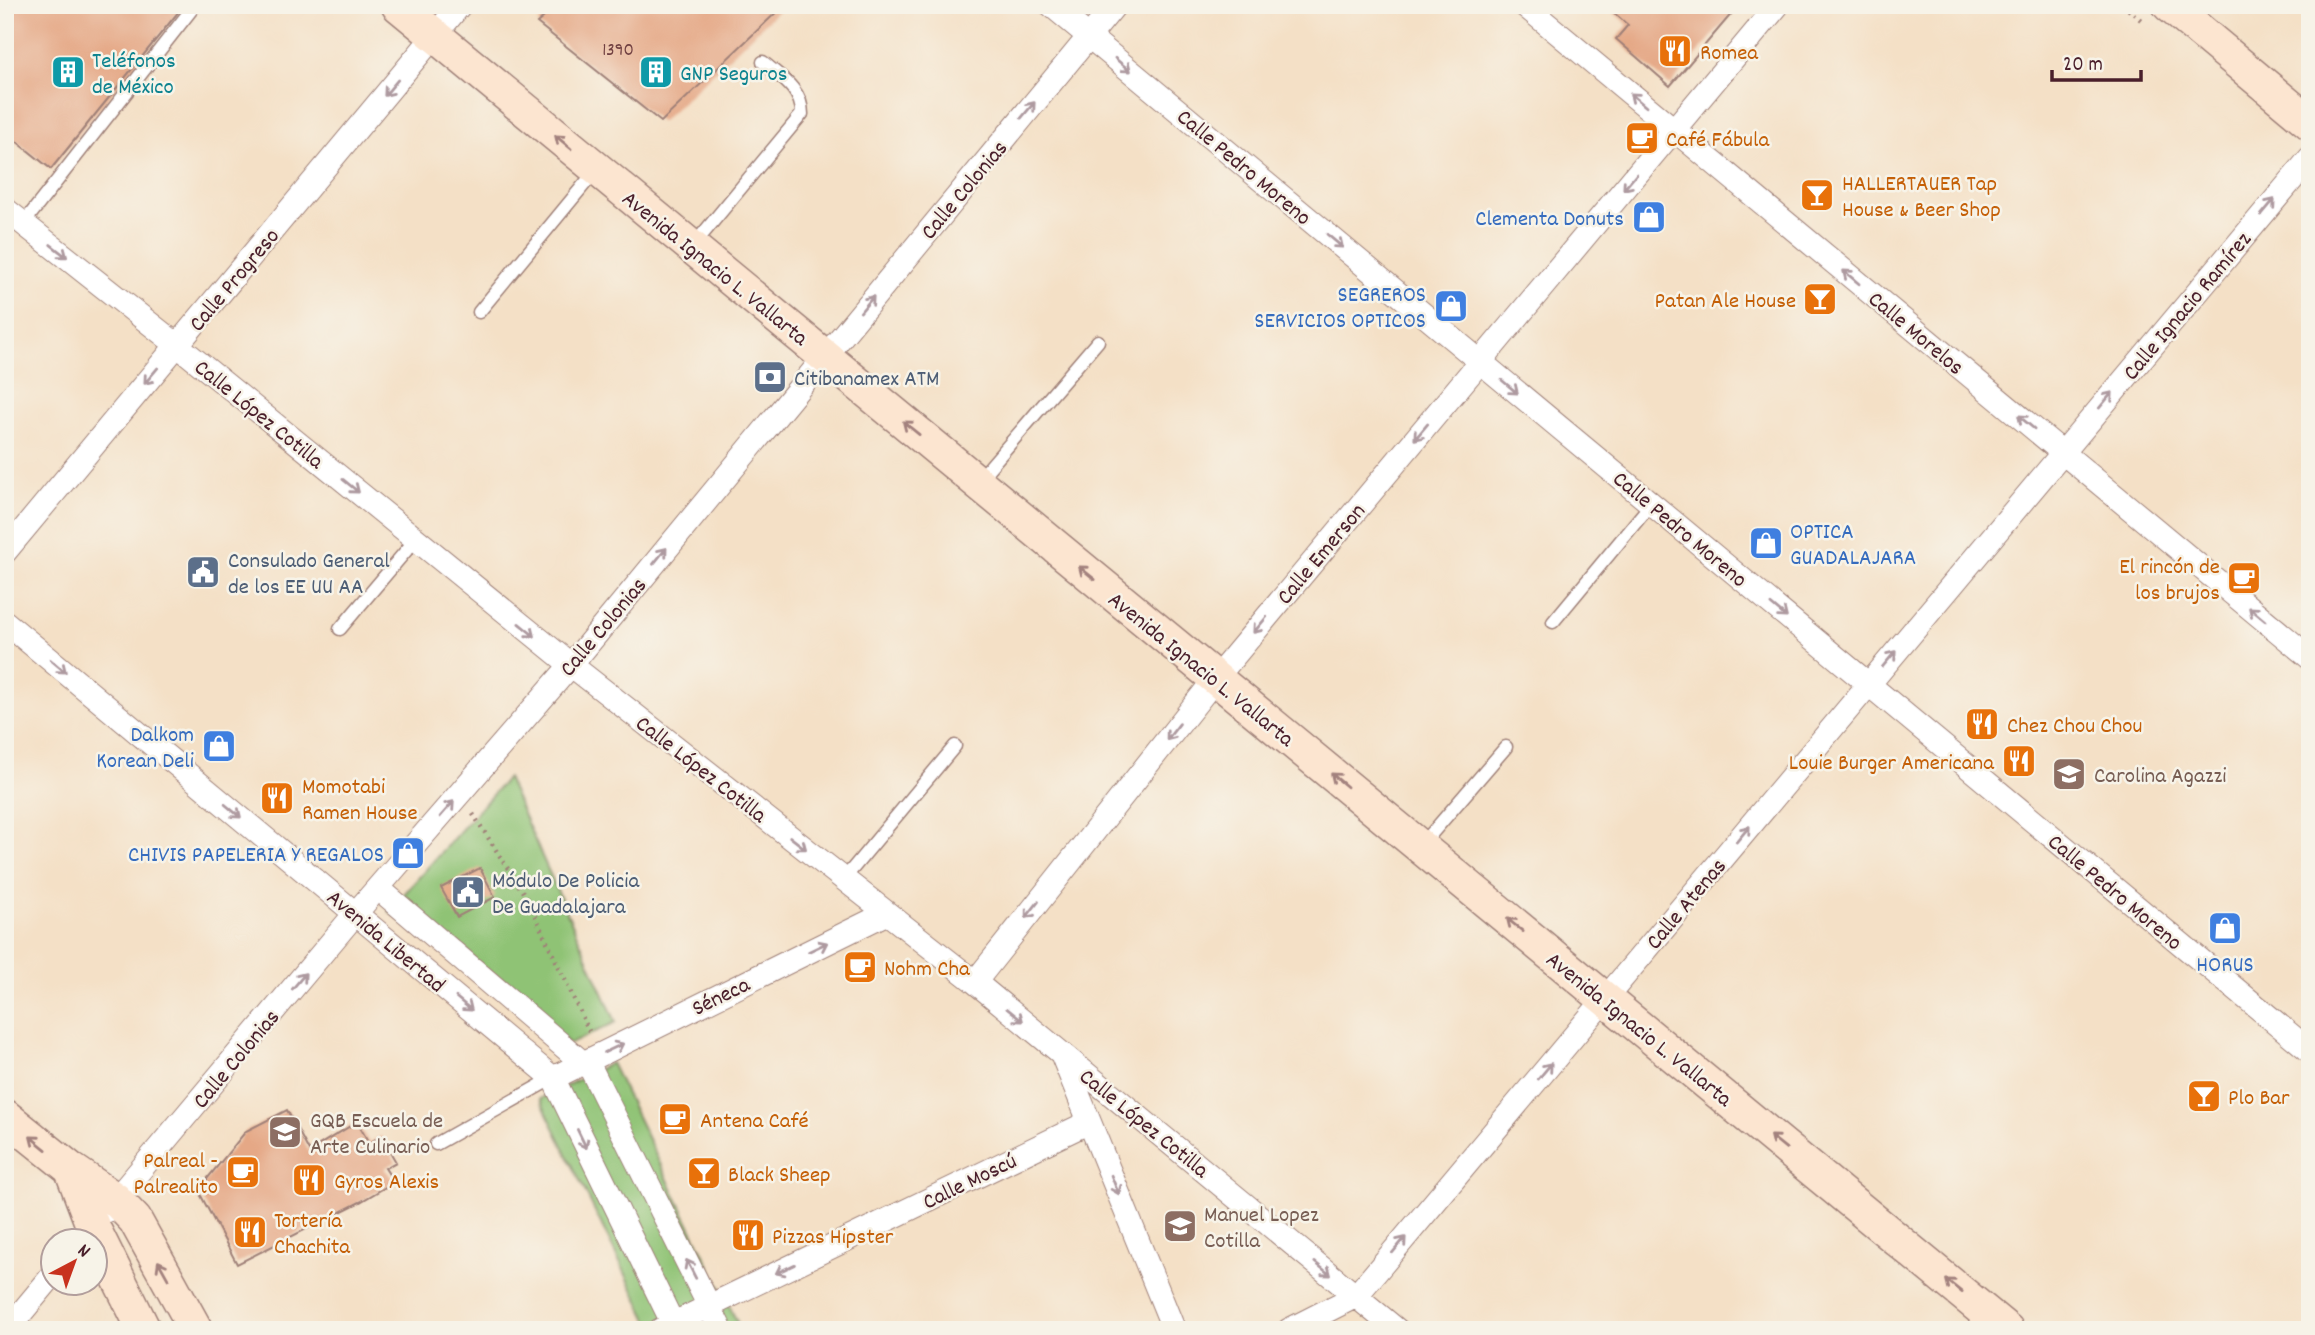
<svg xmlns="http://www.w3.org/2000/svg" width="2315" height="1335" font-family="Dekko,sans-serif">
<style>
.green{fill:#8fc375;stroke:#6c7150;stroke-width:2}
.building{fill:#e5a886}
.lines{fill:none;stroke-linecap:round;stroke-linejoin:round}
.lane-casing{stroke:#9f8078;stroke-width:15}
.street-casing{stroke:#9f8078;stroke-width:25}
.secondary-casing{stroke:#9f8078;stroke-width:36}
.path{stroke:#9f8078;stroke-width:4.5;stroke-dasharray:2 5;stroke-linecap:butt}
.lane{stroke:#fff;stroke-width:12}
.street{stroke:#fff;stroke-width:23}
.secondary{stroke:#fce5d0;stroke-width:33}
.oneway{stroke:#ae9aa0}
.oneway2{stroke:#a3827e}
.labels{text-anchor:middle;stroke-width:5;stroke-linejoin:round;paint-order:stroke}
.number-label{font-size:19px;fill:#714142}
.food-label{font-size:23px;fill:#c56008;stroke:#f7f3e8;text-anchor:start}
.culture-label{font-size:23px;fill:#0d838f;stroke:#f7f3e8;text-anchor:start}
.street-label{font-size:23px;fill:#4a1f2b;stroke:#f7f3e8}
.shop-label{font-size:23px;fill:#366cbe;stroke:#f7f3e8;text-anchor:end}
.service-label{font-size:23px;fill:#4e5e75;stroke:#f7f3e8;text-anchor:start}
.education-label{font-size:23px;fill:#785e54;stroke:#f7f3e8;text-anchor:start}
</style>
<rect width="100%" height="100%" fill="#f7f3e8"/>
<filter id="ink" filterUnits="userSpaceOnUse"><feTurbulence type="fractalNoise" baseFrequency=".0143" numOctaves="2"/><feDisplacementMap in="SourceGraphic" scale="14" xChannelSelector="R" yChannelSelector="G"/><feConvolveMatrix kernelMatrix="1 2 1 2 8 2 1 2 1" color-interpolation-filters="sRGB"/></filter>
<filter id="wash" filterUnits="userSpaceOnUse"><feTurbulence type="fractalNoise" baseFrequency=".00686" numOctaves="4" result="noise"/><feDisplacementMap in="SourceGraphic" scale="28" xChannelSelector="R" yChannelSelector="G"/><feGaussianBlur stdDeviation="1.57" result="paint"/><feColorMatrix in="noise" values="0 0 0 0 0 0 0 0 0 0 0 0 0 0 0 0 0 1.4 0 .05"/><feComposite in="paint" operator="in"/></filter>
<g filter="url(#wash)">
<rect width="100%" height="100%" fill="#f4e0c6"/>
<path class="green" d="M507,778L616,1022L570,1044L389,911Z
M611,1063L741,1330H653L540,1099Z"/>
<g id="blocks">
<path class="building" d="M5,5H184L51,169L5,132Z
M558,5H784L661,122L537,23Z
M1605,5H1739L1670,86L1616,39L1628,25Z
M480,868L495,897L457,917L441,888Z
M287,1110L309,1151L357,1122L369,1143L381,1136L396,1162L385,1168L394,1182L360,1202L237,1264L198,1190L246,1131Z"/>
</g>
</g>
<g filter="url(#ink)">
<use href="#blocks" fill-opacity="0" stroke="#9f8078" stroke-width="2"/>
<g class="lines">
<g class="lane-casing">
<path id="lane" d="M23,224L195,5
M692,247L802,114C802,89 780,77 763,62
M479,312L597,169
M977,482L1098,341
M1553,622L1651,504
M340,629L416,539
M1420,847L1506,747
M844,879L955,746
M436,1144L553,1078"/>
</g>
<g class="street-casing">
<path id="street" d="M1051,5L2310,1051
M1524,5L2310,658
M5,209L177,345L571,665L975,982L1397,1330
M5,552L460,5
M5,622L553,1078L676,1330
M378,888L583,1063
M975,982L1216,678L1778,5
M1063,1057L1174,1330
M587,1061L721,1330
M553,1078L887,913
M106,1211L355,914L571,665L1115,5
M7,1330L52,1276
M660,1330L1089,1122
M1289,1330L1356,1296L2310,158"/>
</g>
<g class="secondary-casing">
<path id="secondary" d="M398,5L2007,1330
M2169,5L2310,123
M5,1116L71,1169L115,1199L135,1220L196,1330
M71,1169L93,1227L144,1330"/>
</g>
<path class="path" d="M2123,5L2141,20
M473,814L526,897L589,1031"/>
<use href="#lane" class="lane"/>
<use href="#street" class="street"/>
<use href="#secondary" class="secondary"/>
</g>
<defs><path id="oneway-shaft" d="M-6 0H5M1.5-3L5.5 0L1.5 3" fill="none" stroke-width="1.6" stroke-linecap="round" stroke-linejoin="round" transform="scale(1.75)"/></defs>
<g class="oneway">
<use href="#oneway-shaft" transform="translate(1123 65) rotate(40)"/>
<use href="#oneway-shaft" transform="translate(391 88) rotate(130)"/>
<use href="#oneway-shaft" transform="translate(1638 100) rotate(-140)"/>
<use href="#oneway-shaft" transform="translate(1028 110) rotate(-50)"/>
<use href="#oneway-shaft" transform="translate(1630 182) rotate(130)"/>
<use href="#oneway-shaft" transform="translate(2268 207) rotate(-50)"/>
<use href="#oneway-shaft" transform="translate(1335 241) rotate(40)"/>
<use href="#oneway-shaft" transform="translate(59 251) rotate(38)"/>
<use href="#oneway-shaft" transform="translate(1851 277) rotate(-140)"/>
<use href="#oneway-shaft" transform="translate(867 304) rotate(-50)"/>
<use href="#oneway-shaft" transform="translate(151 376) rotate(130)"/>
<use href="#oneway-shaft" transform="translate(1510 387) rotate(40)"/>
<use href="#oneway-shaft" transform="translate(2106 400) rotate(-50)"/>
<use href="#oneway-shaft" transform="translate(2026 422) rotate(-140)"/>
<use href="#oneway-shaft" transform="translate(1421 432) rotate(130)"/>
<use href="#oneway-shaft" transform="translate(351 486) rotate(39)"/>
<use href="#oneway-shaft" transform="translate(660 556) rotate(-51)"/>
<use href="#oneway-shaft" transform="translate(1779 611) rotate(40)"/>
<use href="#oneway-shaft" transform="translate(2257 614) rotate(-140)"/>
<use href="#oneway-shaft" transform="translate(1260 625) rotate(130)"/>
<use href="#oneway-shaft" transform="translate(527 630) rotate(39)"/>
<use href="#oneway-shaft" transform="translate(1889 659) rotate(-50)"/>
<use href="#oneway-shaft" transform="translate(58 666) rotate(40)"/>
<use href="#oneway-shaft" transform="translate(1173 732) rotate(128)"/>
<use href="#oneway-shaft" transform="translate(447 809) rotate(-49)"/>
<use href="#oneway-shaft" transform="translate(233 811) rotate(40)"/>
<use href="#oneway-shaft" transform="translate(1743 834) rotate(-50)"/>
<use href="#oneway-shaft" transform="translate(798 843) rotate(38)"/>
<use href="#oneway-shaft" transform="translate(1032 910) rotate(128)"/>
<use href="#oneway-shaft" transform="translate(818 947) rotate(-26)"/>
<use href="#oneway-shaft" transform="translate(299 981) rotate(-50)"/>
<use href="#oneway-shaft" transform="translate(464 1004) rotate(40)"/>
<use href="#oneway-shaft" transform="translate(1015 1015) rotate(39)"/>
<use href="#oneway-shaft" transform="translate(614 1048) rotate(-26)"/>
<use href="#oneway-shaft" transform="translate(1545 1071) rotate(-50)"/>
<use href="#oneway-shaft" transform="translate(582 1139) rotate(64)"/>
<use href="#oneway-shaft" transform="translate(1115 1185) rotate(68)"/>
<use href="#oneway-shaft" transform="translate(1399 1245) rotate(-50)"/>
<use href="#oneway-shaft" transform="translate(691 1269) rotate(-117)"/>
<use href="#oneway-shaft" transform="translate(785 1269) rotate(154)"/>
<use href="#oneway-shaft" transform="translate(1323 1269) rotate(39)"/>
</g>
<g class="oneway2">
<use href="#oneway-shaft" transform="translate(563 142) rotate(-140)"/>
<use href="#oneway-shaft" transform="translate(911 428) rotate(-141)"/>
<use href="#oneway-shaft" transform="translate(1087 573) rotate(-141)"/>
<use href="#oneway-shaft" transform="translate(1339 780) rotate(-140)"/>
<use href="#oneway-shaft" transform="translate(1515 925) rotate(-141)"/>
<use href="#oneway-shaft" transform="translate(1778 1142) rotate(-141)"/>
<use href="#oneway-shaft" transform="translate(38 1143) rotate(-141)"/>
<use href="#oneway-shaft" transform="translate(163 1270) rotate(-119)"/>
<use href="#oneway-shaft" transform="translate(1954 1286) rotate(-141)"/>
</g>
</g>
<defs>
<g id="restaurant-square" transform="scale(1.75)"><rect x="-9" y="-9" width="18" height="18" rx="4" fill="#e8710a" stroke="#f7f3e8"/><path d="M-5-6h1v4h1v-4h1v4h1v-4h1v5L-1.5 .5V6h-2V.5L-5-1ZM5-6V6H3V1.5H1.5Q1.5-4 5-6Z" fill="#fff"/></g>
<g id="building-square" transform="scale(1.75)"><rect x="-9" y="-9" width="18" height="18" rx="4" fill="#0f9aa8" stroke="#f7f3e8"/><path d="M-4-6H4V6H1V3H-1V6H-4ZM-2.5-4.3h1.7v1.8h-1.7ZM.8-4.3h1.7v1.8H.8ZM-2.5-1h1.7V.8h-1.7ZM.8-1h1.7V.8H.8Z" fill="#fff"/></g>
<g id="cafe-square" transform="scale(1.75)"><rect x="-9" y="-9" width="18" height="18" rx="4" fill="#e8710a" stroke="#f7f3e8"/><path d="M-5.5-4.5H6V0H3Q3 3.5 0 3.5H-2.5Q-5.5 3.5-5.5 0ZM3-3.2v2h1.7v-2ZM-6 4.5H4V6H-6Z" fill="#fff"/></g>
<g id="bar-square" transform="scale(1.75)"><rect x="-9" y="-9" width="18" height="18" rx="4" fill="#e8710a" stroke="#f7f3e8"/><path d="M-6-5H6L.8 .8V4.5H3.5V6h-7V4.5H-.8V.8Z" fill="#fff"/></g>
<g id="shop-square" transform="scale(1.75)"><rect x="-9" y="-9" width="18" height="18" rx="4" fill="#3f7fe0" stroke="#f7f3e8"/><path d="M-5-2.5h2.3a2.7 3.5 0 0 1 5.4 0H5L5.5 6h-11ZM-1.5-2.5h3a1.5 2.3 0 0 0-3 0Z" fill="#fff"/></g>
<g id="bank-square" transform="scale(1.75)"><rect x="-9" y="-9" width="18" height="18" rx="4" fill="#5c6f8a" stroke="#f7f3e8"/><path d="M-6-4H6V4H-6ZM0-2.3a2.3 2.3 0 1 0 0 4.6a2.3 2.3 0 1 0 0-4.6Z" fill="#fff"/></g>
<g id="civic-square" transform="scale(1.75)"><rect x="-9" y="-9" width="18" height="18" rx="4" fill="#5c6f8a" stroke="#f7f3e8"/><path d="M-.6-6.5H3V-4.5H.6V-3L4-1V1h2V6H-6V1h2V-1L-.6-3ZM-1.2 2.5V6h2.4V2.5Z" fill="#fff"/></g>
<g id="school-square" transform="scale(1.75)"><rect x="-9" y="-9" width="18" height="18" rx="4" fill="#8d6e63" stroke="#f7f3e8"/><path d="M0-5L7-2L0 1L-7-2ZM-4 1L0 2.5L4 1V4Q0 6-4 4Z" fill="#fff"/></g>
</defs>
<g fill-rule="evenodd">
<use href="#restaurant-square" x="1675" y="51"/>
<use href="#building-square" x="68" y="72"/>
<use href="#building-square" x="656" y="72"/>
<use href="#cafe-square" x="1642" y="138"/>
<use href="#bar-square" x="1817" y="195"/>
<use href="#shop-square" x="1649" y="217"/>
<use href="#bar-square" x="1820" y="299"/>
<use href="#shop-square" x="1451" y="306"/>
<use href="#bank-square" x="770" y="377"/>
<use href="#shop-square" x="1766" y="543"/>
<use href="#civic-square" x="203" y="572"/>
<use href="#cafe-square" x="2244" y="578"/>
<use href="#restaurant-square" x="1982" y="724"/>
<use href="#shop-square" x="219" y="746"/>
<use href="#restaurant-square" x="2019" y="761"/>
<use href="#school-square" x="2069" y="774"/>
<use href="#restaurant-square" x="277" y="798"/>
<use href="#shop-square" x="408" y="853"/>
<use href="#civic-square" x="468" y="892"/>
<use href="#shop-square" x="2225" y="928"/>
<use href="#cafe-square" x="860" y="967"/>
<use href="#bar-square" x="2204" y="1096"/>
<use href="#cafe-square" x="675" y="1119"/>
<use href="#school-square" x="285" y="1132"/>
<use href="#cafe-square" x="243" y="1172"/>
<use href="#bar-square" x="704" y="1173"/>
<use href="#restaurant-square" x="309" y="1180"/>
<use href="#school-square" x="1180" y="1226"/>
<use href="#restaurant-square" x="250" y="1232"/>
<use href="#restaurant-square" x="748" y="1235"/>
</g>
<g class="labels">
<g class="number-label">
<text x="618" y="55">1390</text>
</g>
<g class="food-label">
<text x="1700" y="59">Romea</text>
<text x="1666" y="146">Café Fábula</text>
<text x="1842" y="190">HALLERTAUER Tap<tspan x="1842" dy="26">House &amp; Beer Shop</tspan></text>
<text x="1796" y="307" text-anchor="end">Patan Ale House</text>
<text x="2220" y="573" text-anchor="end">El rincón de<tspan x="2220" dy="26">los brujos</tspan></text>
<text x="2007" y="732">Chez Chou Chou</text>
<text x="1994" y="769" text-anchor="end">Louie Burger Americana</text>
<text x="302" y="793">Momotabi<tspan x="302" dy="26">Ramen House</tspan></text>
<text x="884" y="975">Nohm Cha</text>
<text x="2228" y="1104">Plo Bar</text>
<text x="700" y="1127">Antena Café</text>
<text x="218" y="1167" text-anchor="end">Palreal -<tspan x="218" dy="26">Palrealito</tspan></text>
<text x="728" y="1181">Black Sheep</text>
<text x="334" y="1188">Gyros Alexis</text>
<text x="274" y="1227">Tortería<tspan x="274" dy="26">Chachita</tspan></text>
<text x="772" y="1243">Pizzas Hipster</text>
</g>
<g class="culture-label">
<text x="92" y="67">Teléfonos<tspan x="92" dy="26">de México</tspan></text>
<text x="680" y="80">GNP Seguros</text>
</g>
<g class="street-label">
<text transform="translate(1245 166) rotate(40)" y="8">Calle Pedro Moreno</text>
<text transform="translate(963 189) rotate(-50)" y="8">Calle Colonias</text>
<text transform="translate(716 267) rotate(39)" y="8">Avenida Ignacio L. Vallarta</text>
<text transform="translate(233 279) rotate(-50)" y="8">Calle Progreso</text>
<text transform="translate(2186 305) rotate(-50)" y="8">Calle Ignacio Ramírez</text>
<text transform="translate(1917 332) rotate(40)" y="8">Calle Morelos</text>
<text transform="translate(260 413) rotate(39)" y="8">Calle López Cotilla</text>
<text transform="translate(1681 528) rotate(40)" y="8">Calle Pedro Moreno</text>
<text transform="translate(1320 553) rotate(-50)" y="8">Calle Emerson</text>
<text transform="translate(602 626) rotate(-50)" y="8">Calle Colonias</text>
<text transform="translate(1202 668) rotate(39)" y="8">Avenida Ignacio L. Vallarta</text>
<text transform="translate(702 768) rotate(38)" y="8">Calle López Cotilla</text>
<text transform="translate(2116 891) rotate(40)" y="8">Calle Pedro Moreno</text>
<text transform="translate(1685 903) rotate(-50)" y="8">Calle Atenas</text>
<text transform="translate(387 940) rotate(40)" y="8">Avenida Libertad</text>
<text transform="translate(720 995) rotate(-26)" y="8">Séneca</text>
<text transform="translate(1640 1028) rotate(39)" y="8">Avenida Ignacio L. Vallarta</text>
<text transform="translate(235 1058) rotate(-50)" y="8">Calle Colonias</text>
<text transform="translate(1145 1122) rotate(39)" y="8">Calle López Cotilla</text>
<text transform="translate(969 1180) rotate(-26)" y="8">Calle Moscú</text>
</g>
<g class="shop-label">
<text x="1624" y="225">Clementa Donuts</text>
<text x="1426" y="301">SEGREROS<tspan x="1426" dy="26">SERVICIOS OPTICOS</tspan></text>
<text x="1790" y="538" text-anchor="start">OPTICA<tspan x="1790" dy="26">GUADALAJARA</tspan></text>
<text x="194" y="741">Dalkom<tspan x="194" dy="26">Korean Deli</tspan></text>
<text x="384" y="861">CHIVIS PAPELERIA Y REGALOS</text>
<text x="2225" y="971" text-anchor="middle">HORUS</text>
</g>
<g class="service-label">
<text x="794" y="385">Citibanamex ATM</text>
<text x="228" y="567">Consulado General<tspan x="228" dy="26">de los EE UU AA</tspan></text>
<text x="492" y="887">Módulo De Policia<tspan x="492" dy="26">De Guadalajara</tspan></text>
</g>
<g class="education-label">
<text x="2094" y="782">Carolina Agazzi</text>
<text x="310" y="1127">GQB Escuela de<tspan x="310" dy="26">Arte Culinario</tspan></text>
<text x="1204" y="1221">Manuel Lopez<tspan x="1204" dy="26">Cotilla</tspan></text>
</g>
</g>
<rect width="2315" height="1335" fill="none" stroke="#f7f3e8" stroke-width="28"/>
<g transform="translate(74 1262) rotate(41)"><circle r="33" fill="#f7f3e8" stroke="#b29e9c" stroke-width="2"/>
<path d="M0-5L12 26L0 18L-12 26Z" fill="#c8321e"/>
<text y="-10" font-size="19" font-weight="bold" text-anchor="middle" fill="#4a1f2b">N</text>
</g>
<path d="M2052 70v10h89v-10" fill="none" stroke="#4a1f2b" stroke-width="3.5"/>
<text x="2063" y="70" font-size="21" fill="#4a1f2b" stroke="#f7f3e8" stroke-width="5" paint-order="stroke">20 m</text>
</svg>
